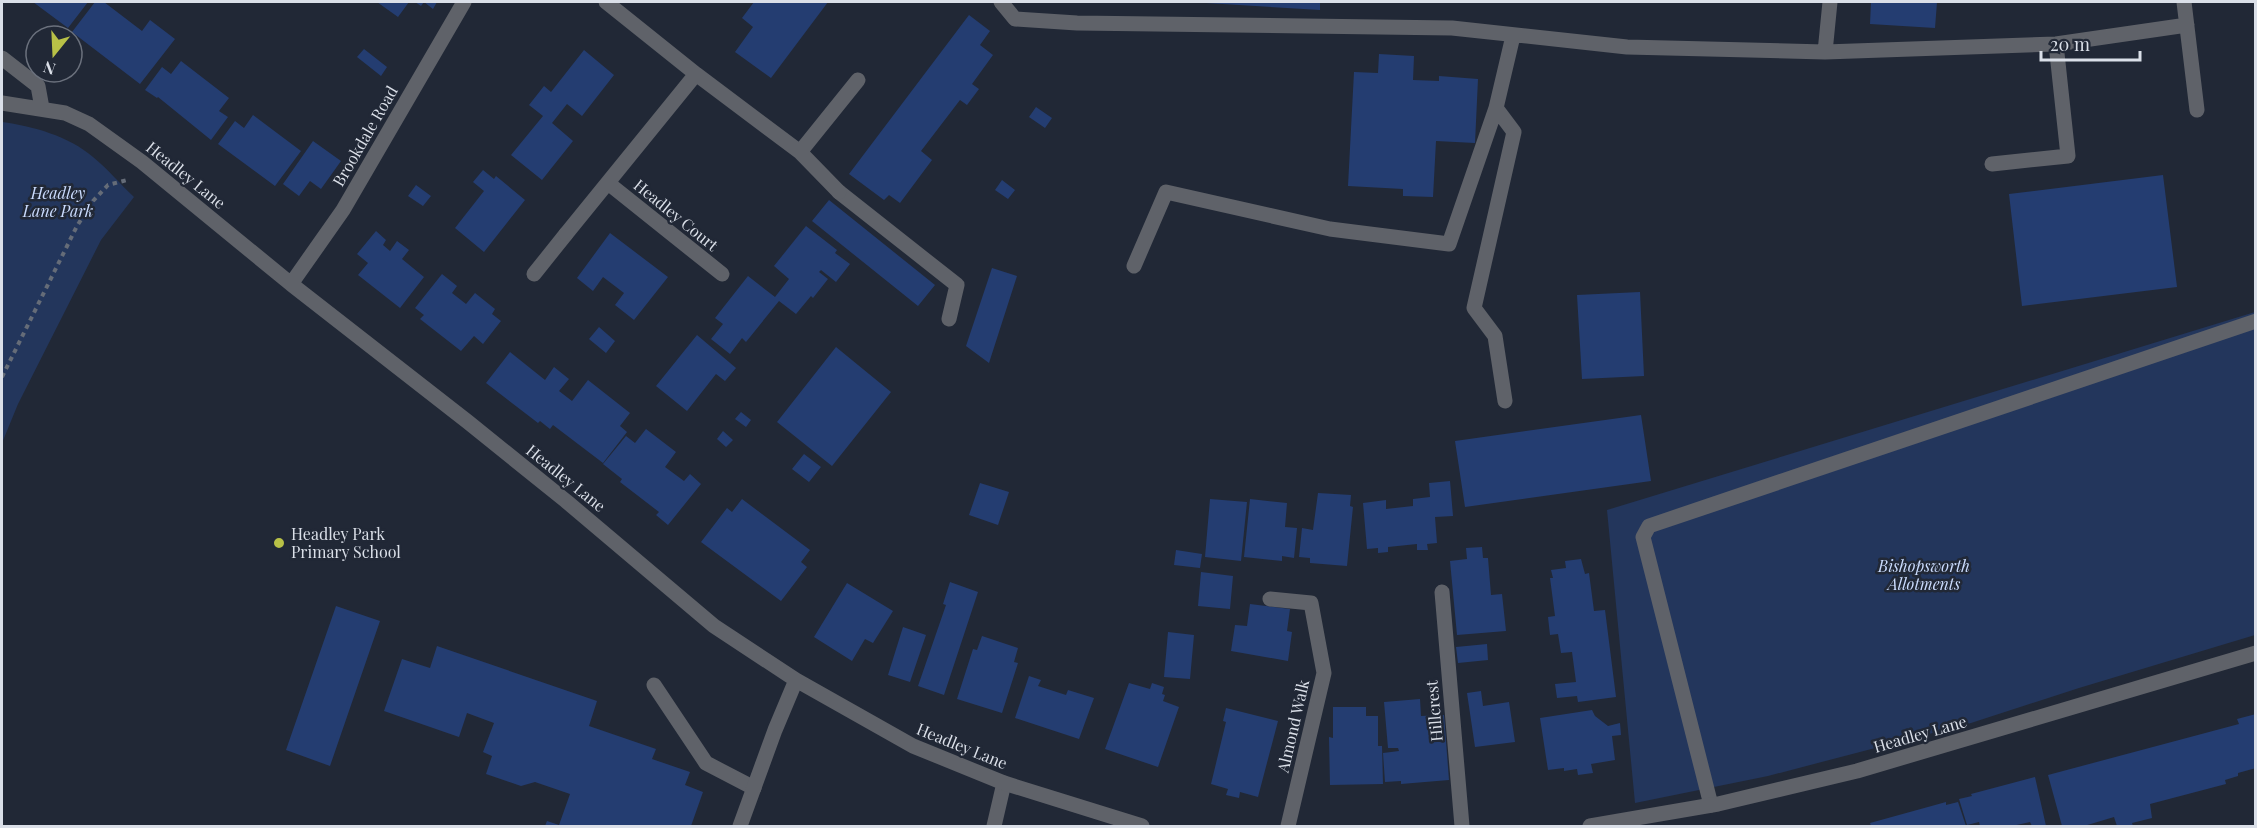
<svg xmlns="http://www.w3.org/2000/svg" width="2257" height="828" font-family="'Playfair Display',serif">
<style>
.green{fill:#23365c}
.building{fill:#243d71}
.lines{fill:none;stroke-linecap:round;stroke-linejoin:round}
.path{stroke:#656c78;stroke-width:4;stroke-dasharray:4.5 4.5;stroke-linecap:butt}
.service{stroke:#5f6269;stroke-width:15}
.minor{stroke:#5f6269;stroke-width:15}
.poi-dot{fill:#b8c147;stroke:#212836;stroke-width:2}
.labels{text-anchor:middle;stroke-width:5;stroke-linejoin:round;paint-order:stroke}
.street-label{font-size:16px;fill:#dadfe8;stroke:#212836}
.park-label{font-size:16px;font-style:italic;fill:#cadbfd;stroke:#212836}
.poi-label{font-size:16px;fill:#dadfe8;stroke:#212836;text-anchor:start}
</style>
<rect width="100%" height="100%" fill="#212836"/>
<path class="green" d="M2,122C32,126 69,136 93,157C108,169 120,184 134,197L101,240L18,404L2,443Z
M2255,312V635L2079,688L1971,723L1768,776L1635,803L1607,510Z"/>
<path class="building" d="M33,2H88L68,28Z
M95,2H104L142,31L150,20L175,39L140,84L72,32Z
M377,2H409L398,17Z
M415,2H437L433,9L424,2L421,6Z
M754,2H768L771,3L772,2H828L771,78L735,52L753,27L742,18Z
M1206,2H1320V10L1206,3Z
M1871,2H1937L1935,28L1870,24Z
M969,15L990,31L980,45L993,55L972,84L979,89L967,105L960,100L921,151L932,160L900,203L889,195L884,200L849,174Z
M364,49L387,67L381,76L357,57Z
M584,50L614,75L582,116L567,104L552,123L573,141L542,180L511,155L543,116L529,105L544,86L551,92Z
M1379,54L1414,56L1413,80L1439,81V76L1478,79L1475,143L1436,141L1433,197L1403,196V189L1348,186L1354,72L1378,73Z
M181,61L229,98L219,111L228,117L211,140L158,97L157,98L145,90L162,67L171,74Z
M1036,107L1052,118L1045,128L1029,117Z
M253,115L301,151L275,186L218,144L235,121L244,128Z
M313,141L341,161L321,189L310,181L299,196L283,184Z
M483,170L494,179L496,176L525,200L484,252L455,228L484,191L473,182Z
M2163,175L2177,287L2022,306L2009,194Z
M1002,180L1015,190L1008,199L995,190Z
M416,185L431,196L423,206L408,196Z
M829,200L935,285L918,306L812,221Z
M806,226L837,250L835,253L850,264L836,282L821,270L819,272L828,279L813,298L811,296L796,314L779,301L746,342L742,338L730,354L711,339L723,324L715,318L748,276L775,297L789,279L774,266Z
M376,231L386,240L383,245L390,251L397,241L409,250L402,259L424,277L400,308L358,275L368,263L357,254Z
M610,233L668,277L634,320L615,305L624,293L603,277L593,291L577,278Z
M992,268L1017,276L989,363L966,346Z
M442,274L457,286L452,293L466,304L475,293L495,309L492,314L501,321L483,344L474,336L461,351L420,319L424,315L415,308Z
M1640,292L1644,376L1582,379L1577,295Z
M599,327L615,341L606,353L589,339Z
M697,335L736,368L725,381L716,374L687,411L656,386Z
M836,347L891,392L832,466L777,422Z
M510,352L545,380L554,367L569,379L559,391L572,401L588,380L630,413L620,426L627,432L603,463L553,425L550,429L540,421L538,423L486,383Z
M741,412L751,420L746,427L735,419Z
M1641,415L1651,481L1465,507L1455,441Z
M646,429L676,452L665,467L684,481L690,474L701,484L668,525L656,515L659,512L620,482L622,479L603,464L626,436L635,443Z
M723,431L733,440L726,447L717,439Z
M804,454L821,467L809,482L792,469Z
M1450,481L1453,516L1435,517L1437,543L1427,544L1428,550H1417V544L1388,547V552L1378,553V548L1367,549L1363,503L1386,500V509L1413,506V499L1430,497L1429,483Z
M980,483L1009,492L998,525L969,515Z
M1318,493L1351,495L1350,506L1353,507L1347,566L1310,563V558L1299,557L1302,528L1313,530Z
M742,499L810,550L801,562L807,567L781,601L701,542L727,508L732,512Z
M1210,499L1247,502L1241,561L1205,557Z
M1250,499L1287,503L1285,527L1297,528L1294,558L1282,556V561L1244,557Z
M1482,547L1483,558H1488L1491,595L1502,594L1506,631L1457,635L1450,561L1467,559L1466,548Z
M1176,550L1202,554L1200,568L1174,565Z
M1581,559L1585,574L1589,573L1594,611L1605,610L1616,697L1578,702L1577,696L1557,698L1555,684L1576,682L1572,652L1561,653L1558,634L1550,635L1548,617L1555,616L1550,578H1553L1551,570L1566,568L1565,561Z
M1201,572L1233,576L1230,609L1198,606Z
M950,582L978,592L944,695L918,686L946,605L943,604Z
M847,583L893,611L873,643L865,639L852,661L814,637Z
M1250,604L1290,609L1287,631L1292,632L1288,661L1231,651L1235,625L1247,626Z
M336,606L380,621L330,766L286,750Z
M903,627L926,635L910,682L888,675Z
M1168,632L1194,635L1190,679L1164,677Z
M982,636L1018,648L1014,662L1018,663L1002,713L957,699L973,649L977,650Z
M1487,644L1488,660L1458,663L1456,647Z
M437,646L597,701L589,726L656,749L652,759L690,772L685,785L703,792L691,826H545L547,821L559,825L570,794L535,782L521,786L486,774L492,756L483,752L494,723L467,713L459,737L384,711L402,659L430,668Z
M1029,676L1041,680L1038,686L1066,695L1068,690L1094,698L1079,739L1015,718Z
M1129,683L1150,689L1152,683L1164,687L1162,694L1165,695L1163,701L1179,707L1158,767L1105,749Z
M1481,691L1483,706L1509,702L1515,742L1475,747L1467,693Z
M1420,699L1421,716L1444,715L1449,780L1401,784V781L1385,782L1383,753L1399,751L1398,748H1388L1384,702Z
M1333,707H1366V716H1378V746H1382L1383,784L1330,785L1329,737L1333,738Z
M1226,708L1278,721L1258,797L1240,792L1239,798L1226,795L1228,789L1211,784L1226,722L1223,721Z
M1592,710L1595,716L1608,726L1620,723L1621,735L1612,736L1615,760L1591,764L1593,773L1578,775L1577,769L1564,771V768L1548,770L1540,718Z
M2256,714V768L2238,773V776L2225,780L2226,784L2150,804L2152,818L2132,823L2133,826H2117L2114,817L2084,826H2062L2048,775L2239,724L2237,719Z
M2035,777L2046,826H2032L2030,822L2012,826H1980L1979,822L1967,825L1959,799L1972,796L1971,794Z
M1946,802V805L1958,802L1966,826H1871L1870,823Z"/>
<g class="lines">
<path class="path" d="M2,377L77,226L93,201L108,185L127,180"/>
<path class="service" d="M1001,2L1015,19L1077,23L1452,28L1627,47L1825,52L2056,44L2187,25
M2184,2L2197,110
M1825,52L1830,2
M1496,108L1514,132L1474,308L1495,336L1505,401
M1992,164L2068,156L2056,44
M839,192L957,285L949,319
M1134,266L1166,192L1330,229L1449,244L1496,108L1513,36
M534,274L566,234
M1442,592L1462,826
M654,685L706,763L754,788
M1711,805L1643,537L1649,526L2256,321
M994,826L1004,783"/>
<path class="minor" d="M606,2L696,74L800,152L839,192
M2,58L38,86L42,108
M2,103L65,113L89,124L142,162L291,284L468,422L566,501L714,626L796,680L913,746L1004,783L1142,826
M800,152L858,80
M608,183L722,274
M566,234L696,74
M291,284L343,210L464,2
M1270,599L1311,603L1324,673L1288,826
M740,826L775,730L796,680
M1590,826L1718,804L1857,771L2256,653"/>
</g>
<circle class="poi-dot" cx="279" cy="543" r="6"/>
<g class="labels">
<g class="street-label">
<text transform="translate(365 136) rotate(-60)" y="6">Brookdale Road</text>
<text transform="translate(186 175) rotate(39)" y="6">Headley Lane</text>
<text transform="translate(676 215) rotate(39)" y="6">Headley Court</text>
<text transform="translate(566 478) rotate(39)" y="6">Headley Lane</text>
<text transform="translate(1434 711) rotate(-95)" y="6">Hillcrest</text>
<text transform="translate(1293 726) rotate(-77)" y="6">Almond Walk</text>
<text transform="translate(1920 734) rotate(-16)" y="6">Headley Lane</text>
<text transform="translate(962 746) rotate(22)" y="6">Headley Lane</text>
</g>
<g class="park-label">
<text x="58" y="199">Headley<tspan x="58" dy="18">Lane Park</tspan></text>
<text x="1924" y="572">Bishopsworth<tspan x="1924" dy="18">Allotments</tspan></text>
</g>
<g class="poi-label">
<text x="291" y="540">Headley Park<tspan x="291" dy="18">Primary School</tspan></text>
</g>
</g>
<rect width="2257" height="828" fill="none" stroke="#dadfe8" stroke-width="6"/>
<g transform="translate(54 54) rotate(198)"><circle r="28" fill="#212836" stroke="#6b717d" stroke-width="1.5"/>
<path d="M0-4.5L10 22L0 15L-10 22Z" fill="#b8c147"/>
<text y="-9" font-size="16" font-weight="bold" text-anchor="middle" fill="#dadfe8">N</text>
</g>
<path d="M2041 51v9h99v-9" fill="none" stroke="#dadfe8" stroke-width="3"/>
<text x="2050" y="51" font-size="18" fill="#dadfe8" stroke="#212836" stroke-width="4.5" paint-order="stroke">20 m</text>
</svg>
